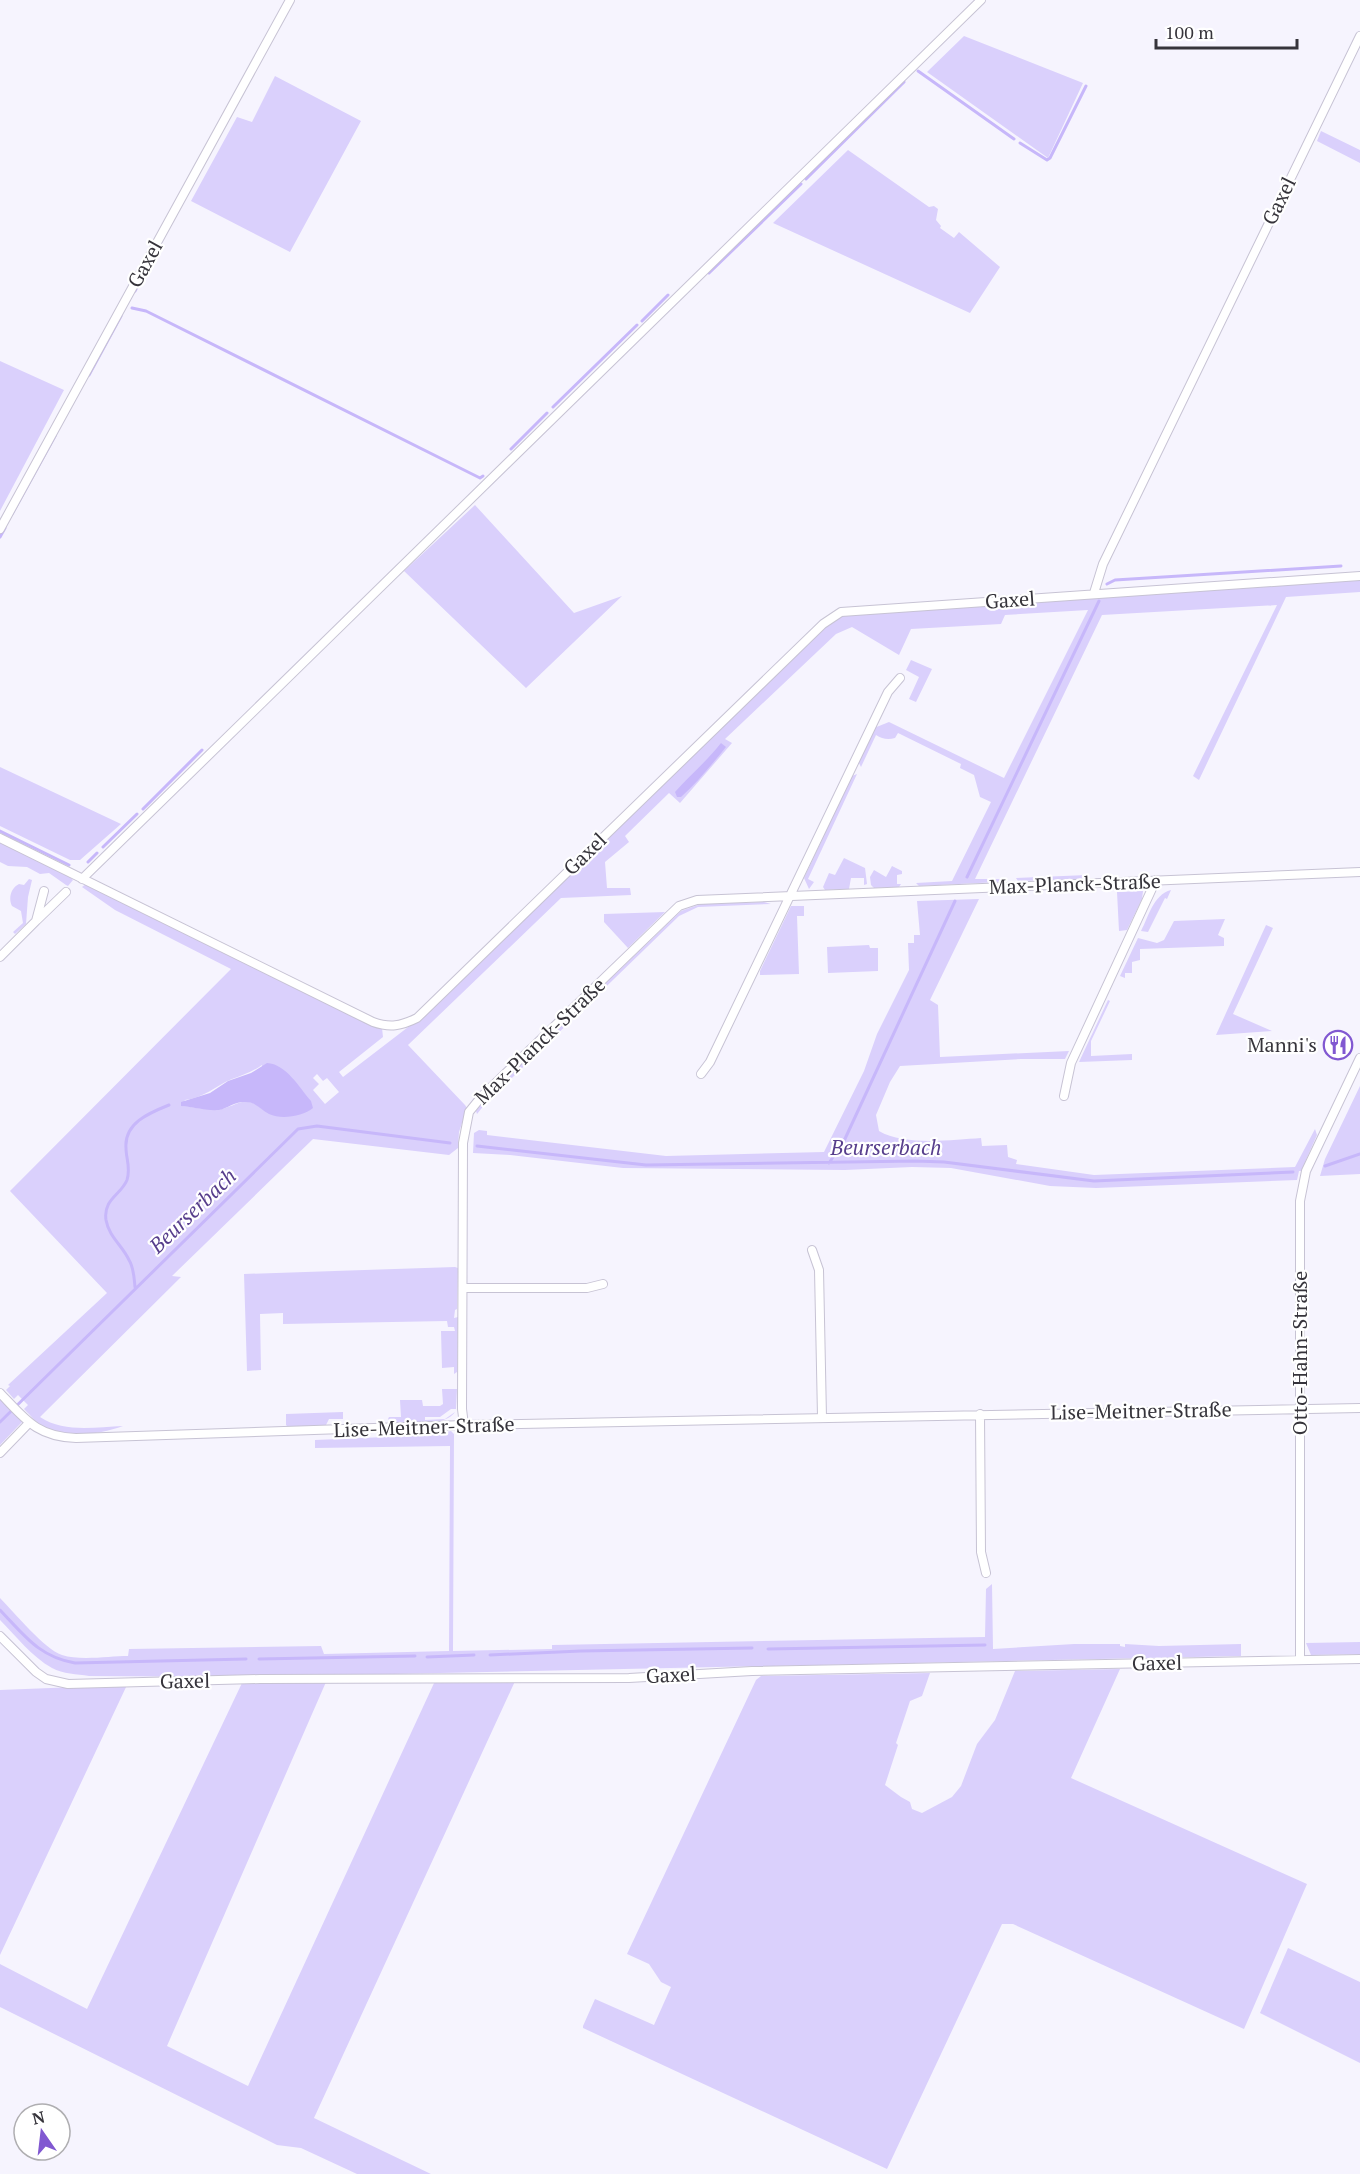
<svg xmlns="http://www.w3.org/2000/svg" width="1360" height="2174" font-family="'PT Serif',serif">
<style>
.green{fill:#dad0fc;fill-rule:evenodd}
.water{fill:#c7b7fa}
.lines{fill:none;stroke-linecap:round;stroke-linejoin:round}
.stream{stroke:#c7b7fa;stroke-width:3}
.minor-casing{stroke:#c7c3d4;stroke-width:10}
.minor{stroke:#fff;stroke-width:8}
.labels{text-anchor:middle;stroke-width:4.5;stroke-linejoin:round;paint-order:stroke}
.street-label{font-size:20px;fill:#36343b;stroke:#fff}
.poi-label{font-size:20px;fill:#36343b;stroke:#fff;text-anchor:end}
.water-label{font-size:21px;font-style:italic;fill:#573e8c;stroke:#fff}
</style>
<rect width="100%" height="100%" fill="#f6f4fe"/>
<path class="green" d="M964,36L1083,83L1048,158L927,72Z
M275,76L361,121L290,252L191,201L237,117L252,122Z
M1321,131L1360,150V163L1317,141Z
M848,150L929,207L934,206L938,209L936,220L941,226L940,228L954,238L959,232L1000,267L970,313L773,223Z
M0,361L64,390L0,511Z
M475,505L574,613L622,596L526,688L404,571Z
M1360,578V592L1286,597L1199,780L1193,776L1277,605L1102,615L975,879H1001L998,882L919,886L916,883L952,881L991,802L980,797L974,775L960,768L961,764L898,733L895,738C888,740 882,739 876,735L861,767L858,761L874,728L889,722L1004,778L1088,610L1005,615L1001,624L911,629L899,655L852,627L836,634L725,739L732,743L680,803L669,793L625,836L629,842L605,862L607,888H630L631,895L561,898L408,1045L465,1105L467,1108L459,1132L458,1148L449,1155L313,1139L172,1276L181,1277L40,1417C64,1433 95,1427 123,1426C101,1434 68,1439 46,1428C37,1424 31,1416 24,1409L28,1405L18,1395L14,1399L6,1390L10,1386L8,1385L107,1293L10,1191L231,969L115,910L82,887L86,884L382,1028L383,1037L339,1072L343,1077L416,1021L834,619L848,614ZM262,1065V1109C244,1093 235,1108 216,1110C205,1110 193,1107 182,1106L185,1100C204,1098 215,1086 232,1079C243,1075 252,1072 262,1065ZM317,1074L323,1081L327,1078L339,1092L325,1104L313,1090L319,1084L313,1078Z
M911,660L932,669L916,702L909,699L919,677L906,670Z
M0,767L121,824L80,860H70L0,826Z
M857,774L808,879L814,882L809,889L804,878L852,776Z
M0,840L70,877L73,880L68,886L66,885L49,873L40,874L27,867L8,866L0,862Z
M844,858L865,868L867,884L864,885V878H851L849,889L825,890L823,887L829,873L835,875Z
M892,866L902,871V874L897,875V884H901L899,887L874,888L871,885L870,877L874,870L886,877Z
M1087,875L1082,879L1018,881L1016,878Z
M29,879L32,880L28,897L26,924L15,934L13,932L23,923L21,911L12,906C8,898 11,888 19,884L24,885Z
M1171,890L1167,899L1165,898L1148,932L1141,931C1149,916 1153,895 1171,890Z
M1143,891L1142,899L1127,930L1119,931L1117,892Z
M979,899L930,1000L938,1005L940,1057L1069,1051L1065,1059H1021L900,1066L890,1082L876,1115L879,1131C904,1146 952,1140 981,1138L982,1146L1007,1145L1008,1157L1017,1160L1016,1164L1094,1175L1295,1167L1315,1129L1317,1135L1301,1171H1299L1297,1180L1096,1188L1050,1186L951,1168L912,1167L845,1170L623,1168L510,1155L473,1153L474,1133L479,1130L487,1131V1135L666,1156L824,1152L864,1071L877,1034L909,970L908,943H914V935H920L917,901Z
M764,902L771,904L698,907L679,916L485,1104L477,1114L476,1111L483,1101L681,911L701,904Z
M791,906H804V916H797L799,974L760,975V971Z
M665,912L628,948L604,922V914Z
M1225,919L1218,935L1224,938V946L1140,949V960L1132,962V973H1125V978L1120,976L1138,938L1157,943L1164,940L1174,921Z
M1266,925L1273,928L1233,1014L1272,1031L1216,1035Z
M869,945L870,948H878V971L828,973L827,947Z
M1108,1000L1110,1001L1091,1041V1056L1132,1054V1060L1079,1062Z
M1360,1086V1174L1320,1176L1325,1159Z
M455,1267L458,1268L457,1309L455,1310L454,1318L458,1317L457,1372L454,1374V1367L442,1368L441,1331H455L454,1327H448L447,1321L283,1324V1313L260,1314L261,1370L247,1371L244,1274Z
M442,1389H457L456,1409H451L440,1417H425V1420L445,1419L455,1412C445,1427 408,1423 392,1423L388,1419L389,1417H401L400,1400H422L423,1406H440L443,1404Z
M0,1399L22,1422L0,1445Z
M343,1412V1419H329L326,1425L288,1427L286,1425V1414Z
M451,1431L454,1434L453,1651L552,1649V1645L985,1637L986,1589L992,1584L993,1649L1074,1644H1120V1646L1125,1647V1644L1159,1646L1241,1644V1656L250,1677L89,1676C77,1674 63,1674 52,1668C32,1657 16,1636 0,1620V1598C14,1612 44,1649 62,1655C80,1661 110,1656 128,1656L129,1649L321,1646L324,1654L449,1651L450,1446L315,1448V1440L433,1435Z
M1360,1642V1654L1311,1655L1306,1643Z
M1120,1669L1071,1778L1307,1884L1244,2029L1026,1930L1013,1924H1002L887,2169L583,2028V2026L595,1999L654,2025L671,1987L661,1982L649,1964L627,1954L756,1680L761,1676L930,1673L922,1696L910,1701L896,1743L898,1745L885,1785L901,1797L910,1802L912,1809L922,1813L952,1797L961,1786L977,1744L995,1720L1015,1671Z
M516,1679L314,2118L431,2174H357L301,2148L277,2145L0,2007V1964L87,2009L242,1683L326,1682L167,2046L248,2086L435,1681Z
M127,1685L0,1955V1690Z
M1288,1948L1360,1982V2063L1260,2013Z"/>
<path class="water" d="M721,743L726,747C712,764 697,783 681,797H677L675,792C690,775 707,761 721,743Z
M267,1063C286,1064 299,1087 311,1101L313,1108C303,1116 282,1120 269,1114C260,1109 256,1102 245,1102C236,1101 228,1108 219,1110C206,1111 194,1107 181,1106V1102L210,1093L228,1081L251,1073Z"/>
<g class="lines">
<path class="stream" d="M918,71L1014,139
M1020,143L1047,160L1050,158L1086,86
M806,179L904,82
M709,273L801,184
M135,291L146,270
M132,308L146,311L480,478L483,476
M642,321L668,295
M89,375L121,316
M553,407L637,325
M511,449L547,413
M12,514L55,436
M0,537L5,528
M1107,584L1115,580L1341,566
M143,809L202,750
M0,831L69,865
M103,847L137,814
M88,862L97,853
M967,877L1099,601
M477,1146L646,1165L916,1161L944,1162L1094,1181L1293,1172
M829,1163L844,1141L955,901
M1325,1166L1360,1154
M135,1287C134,1278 134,1268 129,1260C122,1245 109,1237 106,1220C103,1199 121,1195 127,1180C131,1168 126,1159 126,1148C124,1123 149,1113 169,1105
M0,1422L298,1129L317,1126L450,1143
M0,1610C24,1635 39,1657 75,1663L246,1659
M768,1649L985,1645
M490,1655L581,1651L752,1648
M427,1657L474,1655
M259,1659L415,1656"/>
<g class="minor-casing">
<path id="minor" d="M0,529L290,0
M1094,593L1103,564L1360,36
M0,838L373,1022C390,1028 401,1026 417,1018L823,624L841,612L1360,576
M82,879L981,0
M37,920L66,892
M0,957L36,921L44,891
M701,1074L710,1062L888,692L900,678
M1064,1096L1071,1063L1156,880
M812,1250L819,1270L822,1417
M463,1288H587L603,1284
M0,1393C25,1419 37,1437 76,1438L464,1425L1360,1408
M980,1414L981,1552L986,1573
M464,1425L462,1409L463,1143L469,1112L482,1096L679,906L697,900L1360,872
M0,1453L29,1423
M0,1636L36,1672L46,1679L68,1684L260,1679L629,1678L752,1671L1360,1659
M1300,1660V1201L1306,1171L1360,1058"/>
</g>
<use href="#minor" class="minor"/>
</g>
<defs>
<g id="restaurant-ring" transform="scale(1.5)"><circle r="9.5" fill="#fff" stroke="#8158d1" stroke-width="1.5"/><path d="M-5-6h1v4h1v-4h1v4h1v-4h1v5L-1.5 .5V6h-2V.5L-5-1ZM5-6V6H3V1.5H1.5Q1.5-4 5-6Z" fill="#8158d1"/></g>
</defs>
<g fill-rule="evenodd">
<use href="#restaurant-ring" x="1338" y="1045"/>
</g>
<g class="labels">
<g class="street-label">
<text transform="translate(1279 201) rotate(-64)" y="7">Gaxel</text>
<text transform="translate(145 264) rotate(-61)" y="7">Gaxel</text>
<text transform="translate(1010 600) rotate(-4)" y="7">Gaxel</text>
<text transform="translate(585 854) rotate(-44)" y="7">Gaxel</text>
<text transform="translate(1075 884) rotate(-2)" y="7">Max-Planck-Straße</text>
<text transform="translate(540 1041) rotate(-44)" y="7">Max-Planck-Straße</text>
<text transform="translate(1300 1353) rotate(-90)" y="7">Otto-Hahn-Straße</text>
<text transform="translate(1141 1411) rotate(-1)" y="7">Lise-Meitner-Straße</text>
<text transform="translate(424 1427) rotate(-2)" y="7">Lise-Meitner-Straße</text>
<text transform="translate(1157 1663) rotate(-1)" y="7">Gaxel</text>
<text transform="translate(671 1675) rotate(-3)" y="7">Gaxel</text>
<text transform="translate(185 1681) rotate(-1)" y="7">Gaxel</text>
</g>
<g class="poi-label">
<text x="1317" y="1052">Manni's</text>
</g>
<g class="water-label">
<text x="886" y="1155">Beurserbach</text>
<text transform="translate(193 1211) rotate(-44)" y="7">Beurserbach</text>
</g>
</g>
<g transform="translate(42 2132) rotate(346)"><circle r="28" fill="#ffffff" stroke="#afaeb1" stroke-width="1.5"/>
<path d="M0-4.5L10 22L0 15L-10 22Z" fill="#8158d1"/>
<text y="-9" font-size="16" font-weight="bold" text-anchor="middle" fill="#36343b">N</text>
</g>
<path d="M1156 39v9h141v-9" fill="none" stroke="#36343b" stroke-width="3"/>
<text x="1165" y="39" font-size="18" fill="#36343b" stroke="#ffffff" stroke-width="4.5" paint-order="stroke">100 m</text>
</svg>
